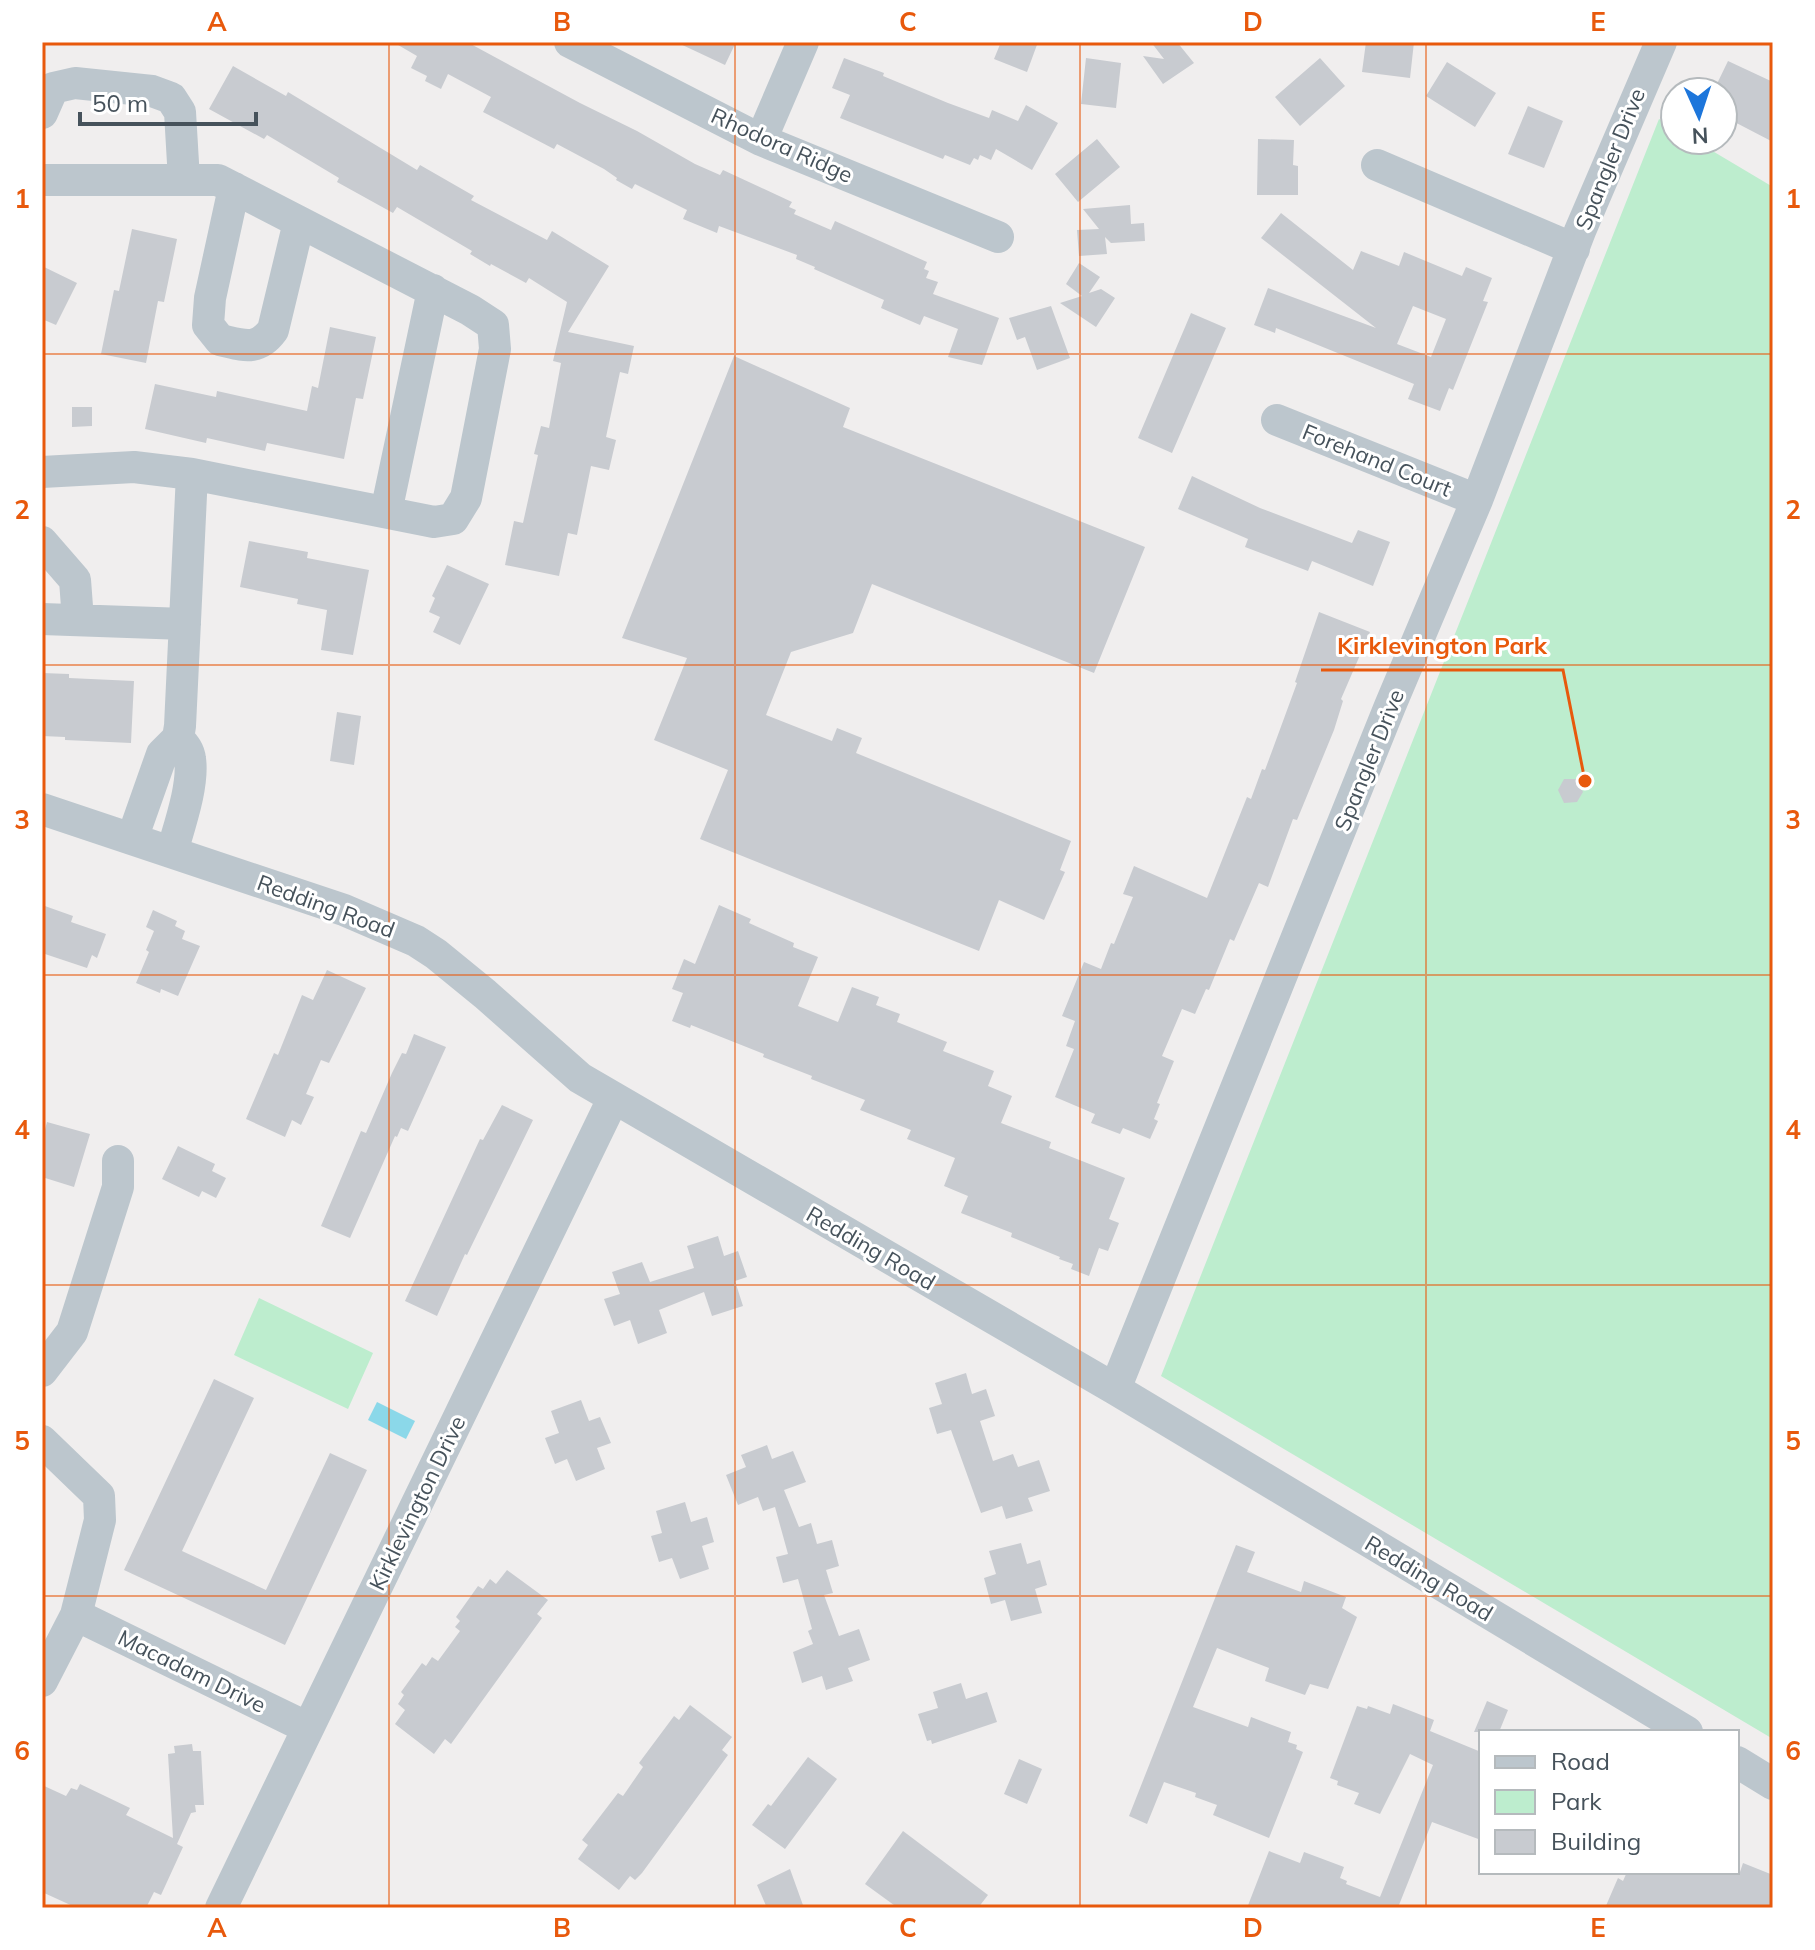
<svg xmlns="http://www.w3.org/2000/svg" width="1815" height="1950" font-family="Mulish,sans-serif">
<style>
.green{fill:#bdedce}
.water{fill:#8bd8e9}
.building{fill:#c8cbd0;fill-rule:evenodd}
.lines{fill:none;stroke-linecap:round;stroke-linejoin:round}
.minor{stroke:#bcc6cd;stroke-width:32}
.grid{fill:none;stroke:#e8590c;stroke-width:2;stroke-opacity:0.55}
.labels{text-anchor:middle;stroke-width:6;stroke-linejoin:round;paint-order:stroke}
.street-label{font-size:22px;fill:#46525b;stroke:#fff}
.leader{fill:none;stroke:#e8590c;stroke-width:3}
.callout-dot{fill:#e8590c;stroke:#fff;stroke-width:3}
.callout-label{font-size:24px;text-anchor:middle;font-weight:bold;fill:#e8590c;stroke:#fff;stroke-width:6;stroke-linejoin:round;paint-order:stroke}
.neatline{fill:none;stroke:#e8590c;stroke-width:3}
.grid-label{font-size:26px;text-anchor:middle;font-weight:bold;fill:#e8590c}
</style>
<rect width="100%" height="100%" fill="#f0eeee"/>
<path class="green" d="M1659,119L1675,128V140H1694L1773,187V1739L1161,1376Z
M259,1298L373,1353L348,1409L234,1355Z"/>
<path class="water" d="M377,1402L415,1421L406,1439L368,1420Z"/>
<path class="building" d="M393,42H467L580,103L637,131L695,164L720,175L723,170L792,202L789,207L796,210L794,214L831,230L835,221L927,262L924,269L929,271L926,278L938,282L933,294L999,318L982,365L948,357L958,329L924,316L920,325L881,308L884,300L814,269L815,267L796,259L797,255L719,226L717,233L683,219L687,210L635,184L632,189L616,180L617,178L604,169L557,144L554,149L483,112L491,97L448,74L441,89L425,81L427,76L411,68L417,56Z
M676,42H736L725,65Z
M1001,42H1038L1027,72L994,59Z
M1151,42H1177L1194,63L1163,84L1143,56L1164,59Z
M1366,42H1414L1410,78L1362,72Z
M844,58L884,73L883,76L948,103L989,118L992,110L1018,121L1026,105L1058,123L1032,170L996,149L991,160L980,155L978,160L974,158L970,165L945,155L943,159L840,118L850,95L832,88Z
M1086,58L1121,63L1116,108L1081,104Z
M1320,58L1345,86L1300,126L1275,97Z
M1728,61L1773,82V142L1723,116V92H1713Z
M1447,62L1496,93L1475,127L1426,96Z
M233,66L286,96L288,92L417,170L420,165L474,196L471,200L547,240L552,231L609,266L568,332L634,346L628,374L620,372L606,437L616,440L609,470L591,466L577,535L568,533L559,576L505,565L514,521L523,523L538,455L534,454L541,426L549,428L561,363L553,361L567,302L529,278L526,283L491,264L490,266L470,254L472,251L397,207L393,213L337,182L339,178L267,135L264,139L209,109Z
M1528,106L1563,121L1544,168L1508,154Z
M1097,139L1120,167L1078,202L1055,174Z
M1258,139L1294,140L1293,165L1298,166V195H1257Z
M1130,205L1131,224L1144,223L1145,241L1111,243L1105,237L1107,254L1079,256L1077,230L1099,229L1083,209Z
M1281,213L1353,270L1361,251L1399,266L1404,252L1462,276L1466,267L1492,278L1483,301L1488,302L1453,390L1449,388L1440,411L1408,399L1414,384L1276,328L1275,333L1254,325L1268,288L1376,328L1261,238ZM1413,306L1446,319L1431,357L1397,344Z
M132,229L177,239L164,302L158,301L146,363L101,354L114,290L119,291Z
M1079,263L1100,277L1089,293L1101,289L1115,298L1096,327L1060,303L1082,296L1066,284Z
M42,266L77,283L56,325L42,319Z
M1051,306L1070,358L1037,370L1025,337L1017,340L1009,318Z
M1191,313L1226,328L1172,453L1138,438Z
M330,327L376,337L363,399L356,398L344,459L267,443L265,451L207,438L206,443L145,429L155,384L216,397L217,391L307,411L312,386L318,388Z
M734,356L850,408L843,427L1145,547L1094,673L872,584L853,633L791,652L766,715L832,741L837,728L862,738L856,753L1071,841L1060,870L1065,872L1044,920L999,900L979,951L700,839L728,770L654,740L687,658L622,638Z
M72,407H92V426L72,427Z
M1192,476L1260,508L1352,543L1358,530L1390,542L1373,586L1312,561L1308,571L1245,547L1248,539L1178,509Z
M249,541L308,552L307,558L369,570L353,655L321,650L327,610L297,604L298,599L240,587Z
M447,565L489,584L460,645L433,632L440,617L429,612L435,598L432,596Z
M1319,612L1370,632L1341,699L1343,701L1334,730L1297,820L1293,819L1268,887L1259,883L1234,941L1230,939L1209,990L1206,989L1195,1014L1182,1009L1162,1056L1174,1061L1157,1103L1160,1104L1154,1119L1158,1121L1150,1139L1123,1128L1120,1134L1091,1123L1095,1114L1055,1097L1074,1049L1066,1046L1075,1021L1062,1016L1084,962L1101,969L1111,943L1114,944L1133,897L1123,894L1134,866L1207,898L1247,797L1251,799L1262,769L1265,770L1297,683L1295,682Z
M42,673L69,674V678L134,681L131,743L65,740V737L42,736Z
M337,712L361,716L354,765L330,761Z
M1564,779H1577L1583,792L1577,802L1564,803L1558,790Z
M42,905L73,916L71,922L106,934L97,958L92,955L87,968L42,953Z
M719,905L751,919L749,923L794,943L793,947L818,957L798,1006L838,1022L852,987L879,997L876,1005L900,1014L897,1022L947,1042L943,1051L994,1071L988,1086L1012,1096L1001,1123L1051,1142L1049,1148L1125,1178L1109,1219L1119,1223L1108,1251L1099,1248L1089,1276L1071,1269L1073,1264L1059,1259L1060,1257L1011,1237L1012,1233L961,1213L968,1196L944,1186L955,1158L907,1139L911,1130L860,1110L865,1100L811,1079L812,1076L763,1057L764,1054L691,1025L690,1028L672,1021L683,993L672,989L684,959L695,964Z
M153,910L177,921L175,926L185,931L182,939L200,946L178,996L161,989L160,993L136,983L149,952L146,950L154,931L146,927Z
M327,970L366,988L329,1063L321,1060L306,1094L314,1097L301,1125L292,1120L285,1137L246,1119L274,1053L278,1055L302,995L313,1000Z
M414,1034L446,1047L408,1131L401,1128L397,1137L395,1136L350,1238L321,1226L361,1131L366,1133L392,1073L402,1053L406,1054Z
M502,1105L533,1120L467,1255L465,1254L437,1316L405,1301L480,1139L483,1140Z
M47,1122L90,1134L74,1187L42,1177V1141Z
M178,1146L215,1164L212,1171L226,1178L216,1198L202,1191L199,1197L162,1179Z
M718,1236L724,1256L738,1251L747,1277L735,1281L743,1306L712,1316L704,1292L659,1310L667,1333L638,1344L630,1320L614,1326L604,1299L620,1294L612,1272L642,1262L650,1282L694,1268L687,1246Z
M966,1373L972,1394L986,1389L995,1416L980,1421L993,1461L1013,1454L1018,1467L1039,1460L1050,1491L1028,1498L1033,1511L1006,1519L1002,1506L981,1513L951,1430L937,1434L929,1408L942,1404L935,1383Z
M214,1379L254,1398L182,1551L266,1590L330,1453L367,1470L285,1645L124,1570Z
M581,1400L589,1421L600,1417L611,1443L597,1448L605,1469L576,1481L567,1459L555,1464L545,1438L559,1433L551,1411Z
M767,1445L772,1459L793,1451L806,1482L784,1490L799,1527L811,1523L817,1544L832,1540L839,1566L826,1570L833,1593L824,1595L839,1636L859,1629L870,1660L848,1668L853,1681L826,1690L822,1676L802,1683L793,1652L813,1644L808,1631L812,1629L798,1579L783,1583L776,1557L788,1554L775,1507L763,1511L758,1497L738,1505L726,1475L746,1467L741,1455Z
M685,1502L691,1522L707,1517L714,1542L702,1546L709,1569L680,1579L672,1558L659,1562L651,1536L662,1533L656,1511Z
M1021,1543L1027,1564L1040,1560L1047,1585L1035,1589L1042,1613L1011,1621L1005,1600L991,1604L984,1578L996,1574L989,1551Z
M1236,1545L1255,1552L1247,1572L1301,1592L1304,1581L1346,1597L1342,1608L1357,1617L1328,1689L1310,1684L1305,1695L1265,1681L1269,1668L1217,1648L1193,1707L1248,1727L1251,1717L1291,1732L1288,1742L1297,1745L1296,1749L1303,1752L1269,1838L1213,1815L1217,1805L1195,1797L1196,1793L1164,1782L1147,1824L1129,1816Z
M507,1570L548,1600L537,1614L542,1618L451,1744L445,1739L434,1754L395,1724L405,1710L398,1704L404,1695L401,1692L422,1663L426,1666L432,1657L438,1661L460,1631L455,1627L460,1621L456,1617L478,1586L483,1589L490,1579L496,1584Z
M961,1683L966,1699L987,1692L997,1722L932,1744L931,1740L927,1741L918,1714L938,1708L933,1692Z
M1487,1701L1508,1710L1499,1732H1474Z
M1393,1704L1434,1720L1430,1731L1481,1752V1840L1432,1822L1399,1905L1404,1908H1247L1269,1851L1300,1863L1304,1852L1344,1867L1340,1878L1347,1881L1346,1884L1380,1897L1433,1765L1410,1754L1380,1814L1354,1804L1359,1793L1337,1785L1338,1781L1330,1778L1357,1706L1367,1709L1368,1706L1390,1714Z
M690,1705L732,1737L722,1750L728,1755L642,1873L635,1880L630,1876L619,1890L578,1859L588,1845L582,1840L618,1793L623,1796L643,1767L639,1763L674,1716L679,1720Z
M192,1744L193,1751H201L204,1805H195L196,1812L191,1813L177,1844L183,1847L161,1895L154,1892L146,1908H77L42,1892V1785L66,1796L71,1788L77,1790L80,1784L130,1808L126,1815L173,1838L168,1754L175,1753L174,1746Z
M808,1757L837,1779L785,1849L752,1825L768,1804L771,1806Z
M1019,1759L1042,1769L1027,1804L1004,1794Z
M903,1831L988,1895L978,1908H898L865,1884Z
M1743,1863L1773,1875V1908H1605L1618,1878L1623,1881L1627,1872H1740Z
M790,1869L804,1908H767L757,1885Z"/>
<g class="lines">
<path class="minor" d="M570,42L761,140L998,237
M42,113L53,88L75,83L152,91L171,98L180,112L184,180
M761,140L803,42
M1377,165L1574,249
M42,180H218L470,310L493,325L495,349L466,498L453,519L434,522L192,474
M234,188L210,298L208,325L220,340C243,345 257,352 273,330L299,222
M1277,420L1477,500
M42,472L134,467L192,474L180,726L178,738L162,754L132,839
M386,512L433,290
M42,542L75,580L78,620
M42,619L185,624
M42,809L344,910L416,941L436,954L485,994L580,1078L1115,1389L1687,1732
M172,852C179,827 194,785 190,759C189,750 184,745 178,738
M42,1371L72,1332L118,1187V1161
M1115,1389L1390,706L1477,500L1580,231L1661,42
M42,1441L99,1496L100,1520L76,1615L42,1681
M76,1615L308,1728
M1737,1762L1773,1784
M221,1908L613,1099"/>
</g>
<path class="grid" d="M389,42V1908M735,42V1908M1080,42V1908M1426,42V1908M42,354H1773M42,665H1773M42,975H1773M42,1285H1773M42,1596H1773"/>
<g class="labels">
<g class="street-label">
<text transform="translate(782 145) rotate(24)" y="8">Rhodora Ridge</text>
<text transform="translate(1610 159) rotate(-68)" y="8">Spangler Drive</text>
<text transform="translate(1377 460) rotate(22)" y="8">Forehand Court</text>
<text transform="translate(1369 760) rotate(-68)" y="8">Spangler Drive</text>
<text transform="translate(326 906) rotate(20)" y="8">Redding Road</text>
<text transform="translate(871 1248) rotate(30)" y="8">Redding Road</text>
<text transform="translate(417 1503) rotate(-64)" y="8">Kirklevington Drive</text>
<text transform="translate(1429 1578) rotate(31)" y="8">Redding Road</text>
<text transform="translate(192 1671) rotate(26)" y="8">Macadam Drive</text>
</g>
</g>
<path class="leader" d="M1585 781L1563 670H1321"/>
<circle class="callout-dot" cx="1585" cy="781" r="8"/>
<g class="callout-label">
<text x="1442" y="654">Kirklevington Park</text>
</g>
<rect width="1815" height="1950" fill="none" stroke="#ffffff" stroke-width="88"/>
<rect x="1479" y="1730" width="260" height="144" fill="#ffffff" stroke="#b5babd" stroke-width="2"/>
<rect x="1495" y="1756" width="40" height="12" fill="#bcc6cd" stroke="#b5babd" stroke-width="2"/>
<text x="1551" y="1770" font-size="24" fill="#46525b">Road</text>
<rect x="1495" y="1790" width="40" height="24" fill="#bdedce" stroke="#b5babd" stroke-width="2"/>
<text x="1551" y="1810" font-size="24" fill="#46525b">Park</text>
<rect x="1495" y="1830" width="40" height="24" fill="#c8cbd0" stroke="#b5babd" stroke-width="2"/>
<text x="1551" y="1850" font-size="24" fill="#46525b">Building</text>
<g transform="translate(1699 116) rotate(177)"><circle r="38" fill="#ffffff" stroke="#b5babd" stroke-width="2"/>
<path d="M0-6L14 30L0 20L-14 30Z" fill="#1d76db"/>
<text y="-12" font-size="22" font-weight="bold" text-anchor="middle" fill="#46525b">N</text>
</g>
<path d="M80 112v12h176v-12" fill="none" stroke="#46525b" stroke-width="4"/>
<text x="92" y="112" font-size="24" fill="#46525b" stroke="#ffffff" stroke-width="6" paint-order="stroke">50 m</text>
<rect x="44" y="44" width="1727" height="1862" class="neatline"/>
<g class="grid-label">
<text x="217" y="31">A</text>
<text x="562" y="31">B</text>
<text x="908" y="31">C</text>
<text x="1253" y="31">D</text>
<text x="1598" y="31">E</text>
<text x="22" y="208">1</text>
<text x="1793" y="208">1</text>
<text x="22" y="519">2</text>
<text x="1793" y="519">2</text>
<text x="22" y="829">3</text>
<text x="1793" y="829">3</text>
<text x="22" y="1139">4</text>
<text x="1793" y="1139">4</text>
<text x="22" y="1450">5</text>
<text x="1793" y="1450">5</text>
<text x="22" y="1760">6</text>
<text x="1793" y="1760">6</text>
<text x="217" y="1937">A</text>
<text x="562" y="1937">B</text>
<text x="908" y="1937">C</text>
<text x="1253" y="1937">D</text>
<text x="1598" y="1937">E</text>
</g>
</svg>
